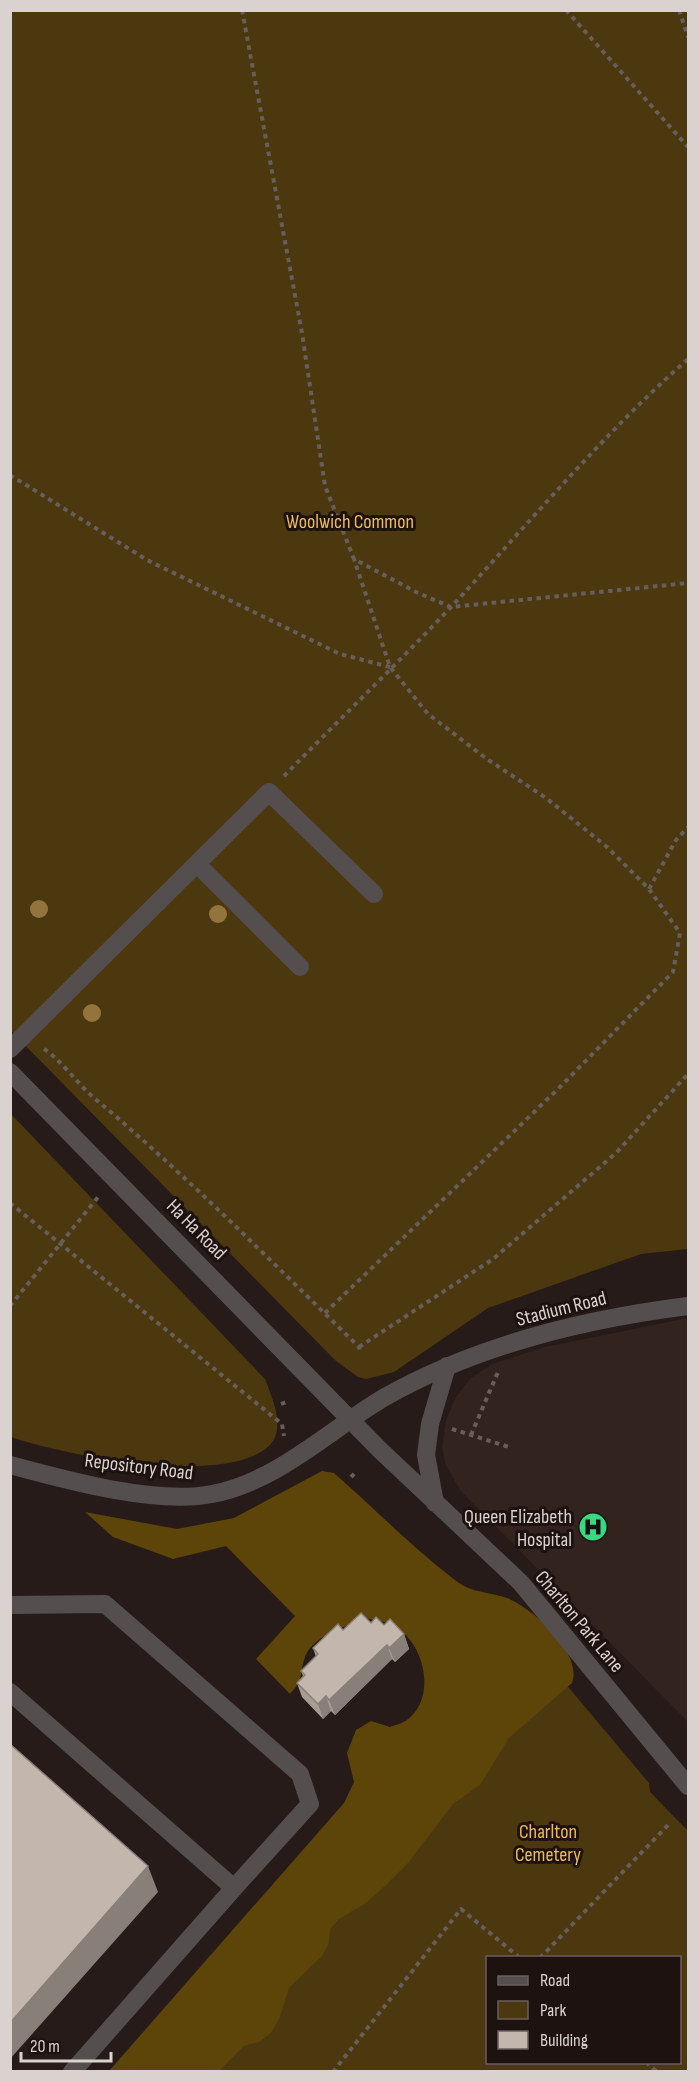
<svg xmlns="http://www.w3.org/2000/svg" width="699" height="2082" font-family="'Sofia Sans Condensed',sans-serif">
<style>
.built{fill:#33231e}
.green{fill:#4b380f;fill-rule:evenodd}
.forest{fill:#5d4408}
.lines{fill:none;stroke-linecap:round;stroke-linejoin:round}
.path{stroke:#675d5a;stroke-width:4;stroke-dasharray:4.5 4.5;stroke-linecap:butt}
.minor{stroke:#554e4f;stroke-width:18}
.tree{fill:#93743c}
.wall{fill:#a79d95}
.shaded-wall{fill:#887f79}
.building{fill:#c2b6ad;stroke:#887f79;stroke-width:1.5}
.labels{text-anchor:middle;stroke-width:6;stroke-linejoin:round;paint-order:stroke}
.park-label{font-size:20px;fill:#ecbd5a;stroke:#1d120f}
.street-label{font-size:20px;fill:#dad2cf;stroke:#1d120f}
.poi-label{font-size:20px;fill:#dad2cf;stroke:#1d120f;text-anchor:end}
</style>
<rect width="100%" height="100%" fill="#261b18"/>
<path class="built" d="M688,1318V1722L460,1490L445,1463L442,1448L446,1421L455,1398L471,1378L492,1364L545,1347Z"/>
<path class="green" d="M11,11H688V1249L641,1254L488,1308L394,1372L366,1379L358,1377L336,1361L11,1031Z
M11,1114L265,1379C272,1397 286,1428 270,1445C227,1488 63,1455 11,1437Z
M548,1663L649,1783L650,1792L688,1831V2071L214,2072ZM488,1958H680V2062H488Z"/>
<path class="forest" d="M322,1471L334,1473C374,1508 417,1552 459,1583C471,1592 493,1593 507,1598C534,1609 583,1653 572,1683L509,1738L480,1785L453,1804L408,1863L386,1885L366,1903L339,1919L330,1930L329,1943L322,1956L289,1988L280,2017L271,2033L259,2042L244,2046L219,2071H109L344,1803L354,1782L347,1753L356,1730L371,1721L390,1727C395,1725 403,1723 407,1720C438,1697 424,1640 392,1625C384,1621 373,1620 365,1618C344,1628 310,1636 304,1660C299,1677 304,1679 290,1694L256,1659L295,1616L226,1546L173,1559L113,1537L85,1512L177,1529L234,1518Z"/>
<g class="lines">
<path class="path" d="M242,10L302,333L325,486L354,559L416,592L451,607L688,583
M566,10L688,147
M679,10L688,37
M10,475L147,560L340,654L390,667
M284,776C340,719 398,663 453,605C530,522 603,434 688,359
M649,889L676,840L688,827
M44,1049C59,1058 77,1083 93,1097C186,1175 272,1262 359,1347L360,1353
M10,1203L282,1424L284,1436
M10,1306L99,1196
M325,1313L558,1089L673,972L680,933L649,889L607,847L546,798L487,759L428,714L390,667L354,559
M359,1347L493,1259L616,1153L688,1074
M281,1404L286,1402
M452,1429L509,1447
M471,1435L498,1372
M351,1477L357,1471
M540,1958L668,1825
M646,2062L657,2072
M333,2072L461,1909L520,1958"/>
<path class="minor" d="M197,864L300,967
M10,1049L269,792L374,894
M10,1072L379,1449L521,1583L688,1786
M10,1465C65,1480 156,1505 212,1494C277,1482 329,1430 385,1397C477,1345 584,1319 688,1306
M435,1503L426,1455L430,1424L447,1366
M10,1605L105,1604L300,1774L310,1804L234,1888
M10,1692L234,1888L72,2072"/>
</g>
<g class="tree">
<circle cx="39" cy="909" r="9"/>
<circle cx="218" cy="914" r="9"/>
<circle cx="92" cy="1013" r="9"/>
</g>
<path class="wall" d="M371,1623L384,1625L404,1634L409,1649L395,1662L392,1659L335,1715L331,1711L323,1719L302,1697L297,1683L303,1676L301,1671L316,1657L313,1648L343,1630Z"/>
<path class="shaded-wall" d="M404,1634L409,1649L395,1662L389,1648Z
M387,1645L392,1659L335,1715L329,1700Z
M326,1696L331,1711L323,1719L318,1704Z
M148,1866L158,1892L10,2059V2023Z"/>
<path class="building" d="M361,1613L371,1623L376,1617L384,1625L390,1619L404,1634L389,1648L387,1645L329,1700L326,1696L318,1704L297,1683L305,1675L301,1671L318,1654L313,1648L338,1624L343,1630Z
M10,1744L148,1866L10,2023Z"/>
<defs>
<g id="hospital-disc" transform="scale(1.5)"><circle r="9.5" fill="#38d880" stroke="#1d120f"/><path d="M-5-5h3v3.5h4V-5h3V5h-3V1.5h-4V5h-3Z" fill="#111"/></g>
</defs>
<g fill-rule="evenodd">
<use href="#hospital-disc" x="593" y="1527"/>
</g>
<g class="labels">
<g class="park-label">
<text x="350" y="528">Woolwich Common</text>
<text x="548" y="1838">Charlton<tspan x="548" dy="23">Cemetery</tspan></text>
</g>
<g class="street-label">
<text transform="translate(197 1229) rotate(45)" y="7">Ha Ha Road</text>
<text transform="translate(561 1308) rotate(-14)" y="7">Stadium Road</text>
<text transform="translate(139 1466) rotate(7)" y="7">Repository Road</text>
<text transform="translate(580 1621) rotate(50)" y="7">Charlton Park Lane</text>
</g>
<g class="poi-label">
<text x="572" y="1523">Queen Elizabeth<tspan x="572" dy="23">Hospital</tspan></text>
</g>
</g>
<rect width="699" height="2082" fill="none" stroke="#dad2cf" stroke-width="24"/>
<rect x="486" y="1956" width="195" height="108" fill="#1d120f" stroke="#695f5c" stroke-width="1.5"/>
<rect x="498" y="1976" width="30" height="9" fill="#554e4f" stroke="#695f5c" stroke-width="1.5"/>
<text x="540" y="1986" font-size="18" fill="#dad2cf">Road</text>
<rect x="498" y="2001" width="30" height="18" fill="#4b380f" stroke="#695f5c" stroke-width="1.5"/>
<text x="540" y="2016" font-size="18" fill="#dad2cf">Park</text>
<rect x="498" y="2031" width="30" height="18" fill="#c2b6ad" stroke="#695f5c" stroke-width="1.5"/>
<text x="540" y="2046" font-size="18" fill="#dad2cf">Building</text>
<path d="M21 2052v9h90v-9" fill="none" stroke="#dad2cf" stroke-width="3"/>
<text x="30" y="2052" font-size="18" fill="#dad2cf" stroke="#1d120f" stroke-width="4.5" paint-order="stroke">20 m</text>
</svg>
